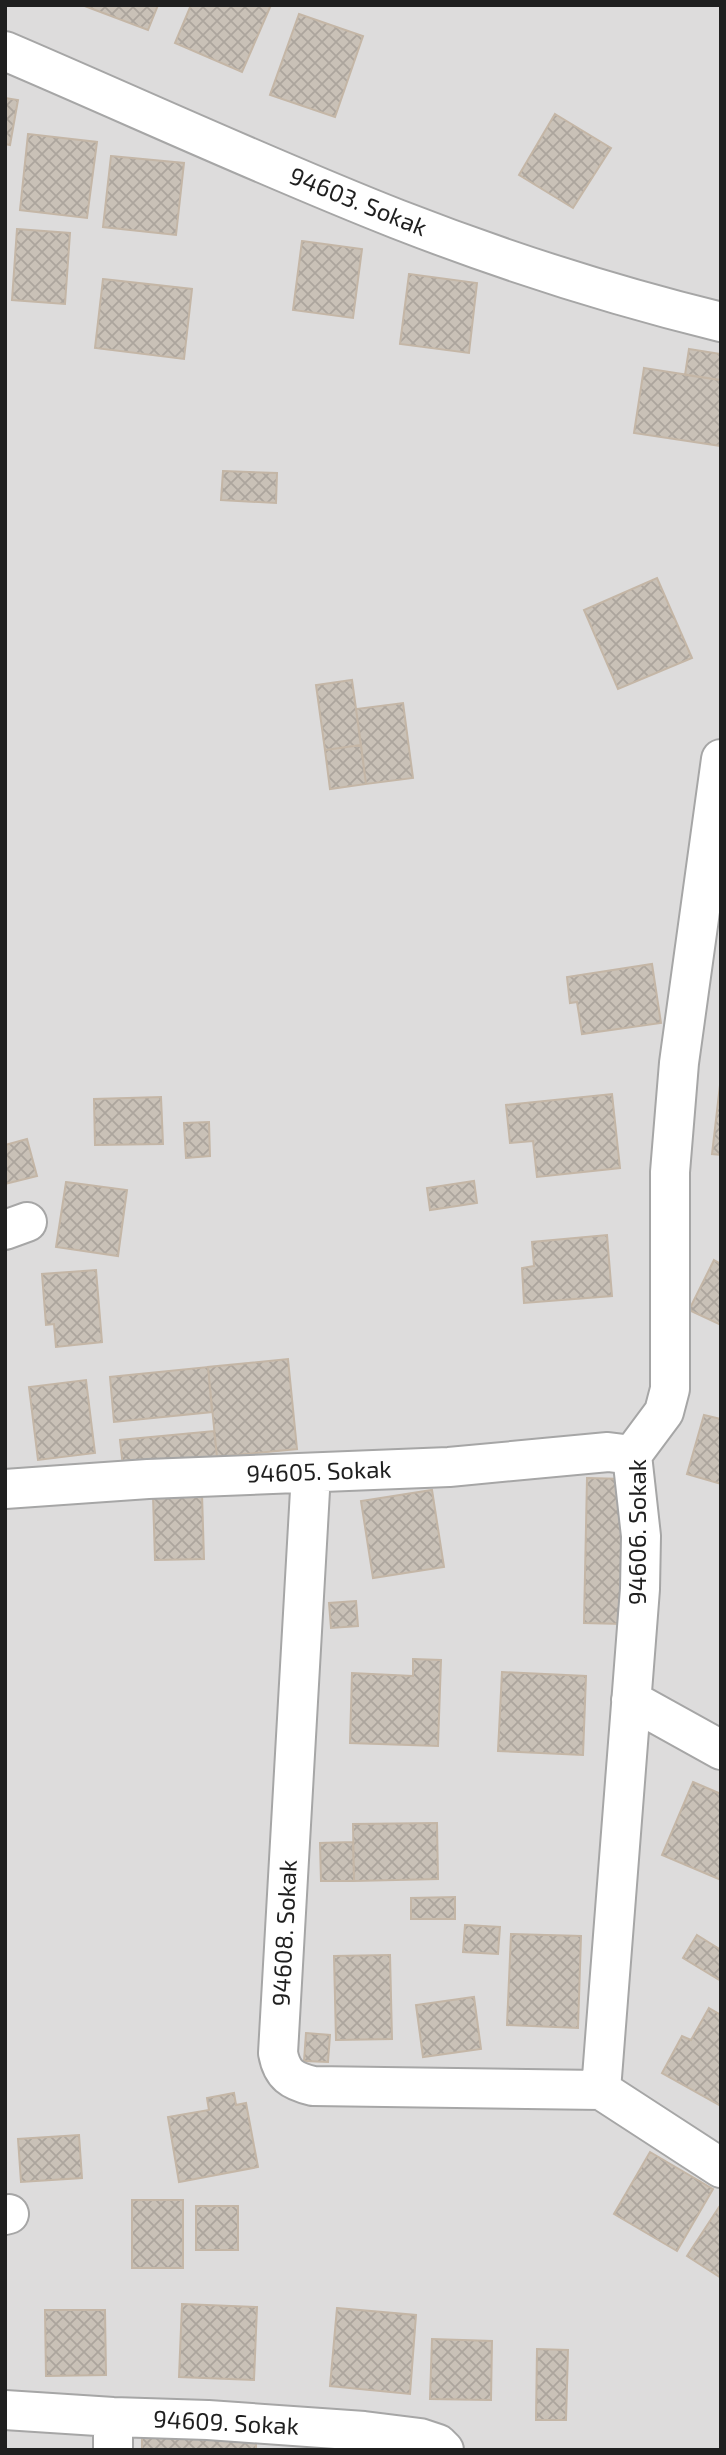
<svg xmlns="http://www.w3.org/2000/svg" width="726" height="2455" font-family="'Exo 2',sans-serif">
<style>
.residential{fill:#dddcdc}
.building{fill:url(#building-cross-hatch);stroke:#c4b6a6;stroke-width:2}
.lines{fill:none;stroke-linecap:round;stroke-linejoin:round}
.minor-casing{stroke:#a6a6a6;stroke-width:42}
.minor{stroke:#fff;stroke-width:38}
.labels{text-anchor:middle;stroke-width:5;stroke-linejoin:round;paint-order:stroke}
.street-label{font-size:24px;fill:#1f1f1f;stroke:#fff}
</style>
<defs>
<pattern id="building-cross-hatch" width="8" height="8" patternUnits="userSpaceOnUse" patternTransform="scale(1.75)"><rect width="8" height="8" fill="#c9c1b7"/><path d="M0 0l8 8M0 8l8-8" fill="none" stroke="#aca59d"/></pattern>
</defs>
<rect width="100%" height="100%" fill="#f1eee5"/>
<path class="residential" d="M5,5H721V2450H5Z"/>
<path class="building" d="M82,5H158L148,30Z
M191,5H271L242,72L175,43Z
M299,14L363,36L335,117L270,95Z
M5,98L18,100L10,145L5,144Z
M555,114L611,148L573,208L519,175Z
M28,134L97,142L87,218L20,210Z
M111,156L184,163L176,235L103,227Z
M17,229L70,233L65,304L12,300Z
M302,241L362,249L353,318L293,310Z
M409,274L477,283L469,353L400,344Z
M103,279L192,289L184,359L95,348Z
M689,349L721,354V380L685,375Z
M644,368L721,380V446L634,433Z
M223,471L277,473L276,503L221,500Z
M657,578L692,658L618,689L584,610Z
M352,680L361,745L325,750L316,685Z
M403,703L413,778L366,784L356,709Z
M361,745L366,784L330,789L325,750Z
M652,964L661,1023L582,1034L577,1002L570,1003L567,977Z
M720,1085H721V1155L712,1154Z
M612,1094L620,1168L537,1177L533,1141L510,1143L506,1105Z
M161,1097L163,1144L95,1145L94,1099Z
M209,1122L210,1156L186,1158L184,1123Z
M27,1139L37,1176L5,1184V1145Z
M474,1181L477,1203L430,1210L427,1188Z
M66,1182L127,1190L118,1256L56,1247Z
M607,1235L612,1296L524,1303L522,1268L534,1266L532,1242Z
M714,1260L721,1264V1325L689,1310Z
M96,1270L102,1342L56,1347L54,1324L46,1325L42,1274Z
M288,1359L297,1449L217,1457L208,1367Z
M208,1367L212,1412L114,1422L110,1377Z
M86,1380L95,1453L38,1460L29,1387Z
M704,1415L721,1419V1484L687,1474Z
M214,1431L217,1457L123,1467L120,1440Z
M587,1478L626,1479L623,1624L584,1623Z
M432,1490L444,1567L373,1578L361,1501Z
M202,1494L204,1559L155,1560L153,1496Z
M356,1601L358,1626L331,1628L329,1603Z
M413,1659L441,1660L438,1746L350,1743L352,1673L413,1676Z
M502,1672L586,1676L583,1755L498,1751Z
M693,1782L721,1794V1880L662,1855Z
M437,1823L438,1879L354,1881L353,1824Z
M353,1842L354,1881H321L320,1843Z
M455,1897V1919H411V1898Z
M465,1925L500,1927L498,1954L463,1952Z
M511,1934L581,1936L578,2028L507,2025Z
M697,1935L721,1950V1981L683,1958Z
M390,1955L392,2039L336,2040L334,1956Z
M474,1997L481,2049L423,2057L416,2005Z
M709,2008L721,2015V2106L662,2073L682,2036L691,2040Z
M306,2033L330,2035L328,2062L304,2061Z
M234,2093L236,2105L246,2103L258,2167L179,2182L168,2117L209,2110L207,2098Z
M79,2135L82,2178L21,2182L18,2139Z
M650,2152L713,2189L677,2251L614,2214Z
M132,2200H183V2268H132Z
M721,2204V2278L687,2256Z
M196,2206H238V2250H196Z
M182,2304L257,2307L254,2380L179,2377Z
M337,2308L416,2315L410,2394L330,2386Z
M45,2310H105L106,2375L46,2376Z
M432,2339L492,2341L491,2400L430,2399Z
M537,2349L568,2350L566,2420H536Z
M142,2434H256V2450H142Z"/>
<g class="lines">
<g class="minor-casing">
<path id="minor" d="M5,51C136,107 265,167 397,219C502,260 611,295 721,322
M721,759L679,1063L670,1172V1389L664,1412L632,1455L641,1536L640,1589L601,2090L721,2168
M5,1230L27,1222
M311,1473L278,2053C282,2075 292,2081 313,2086L601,2090
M5,1489L148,1479L449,1467L608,1452L632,1455
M631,1700L721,1750
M5,2215L9,2214
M5,2410L113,2417L208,2420L364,2431L420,2438L438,2444L444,2450
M113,2417V2450"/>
</g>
<use href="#minor" class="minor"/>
</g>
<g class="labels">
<g class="street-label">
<text transform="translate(358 202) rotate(22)" y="8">94603. Sokak</text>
<text transform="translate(319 1472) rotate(-2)" y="8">94605. Sokak</text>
<text transform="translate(638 1532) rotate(-90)" y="8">94606. Sokak</text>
<text transform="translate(285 1933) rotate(-87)" y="8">94608. Sokak</text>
<text transform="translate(226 2423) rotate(3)" y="8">94609. Sokak</text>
</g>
</g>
<rect width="726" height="2455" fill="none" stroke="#1f1f1f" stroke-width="14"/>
</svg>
